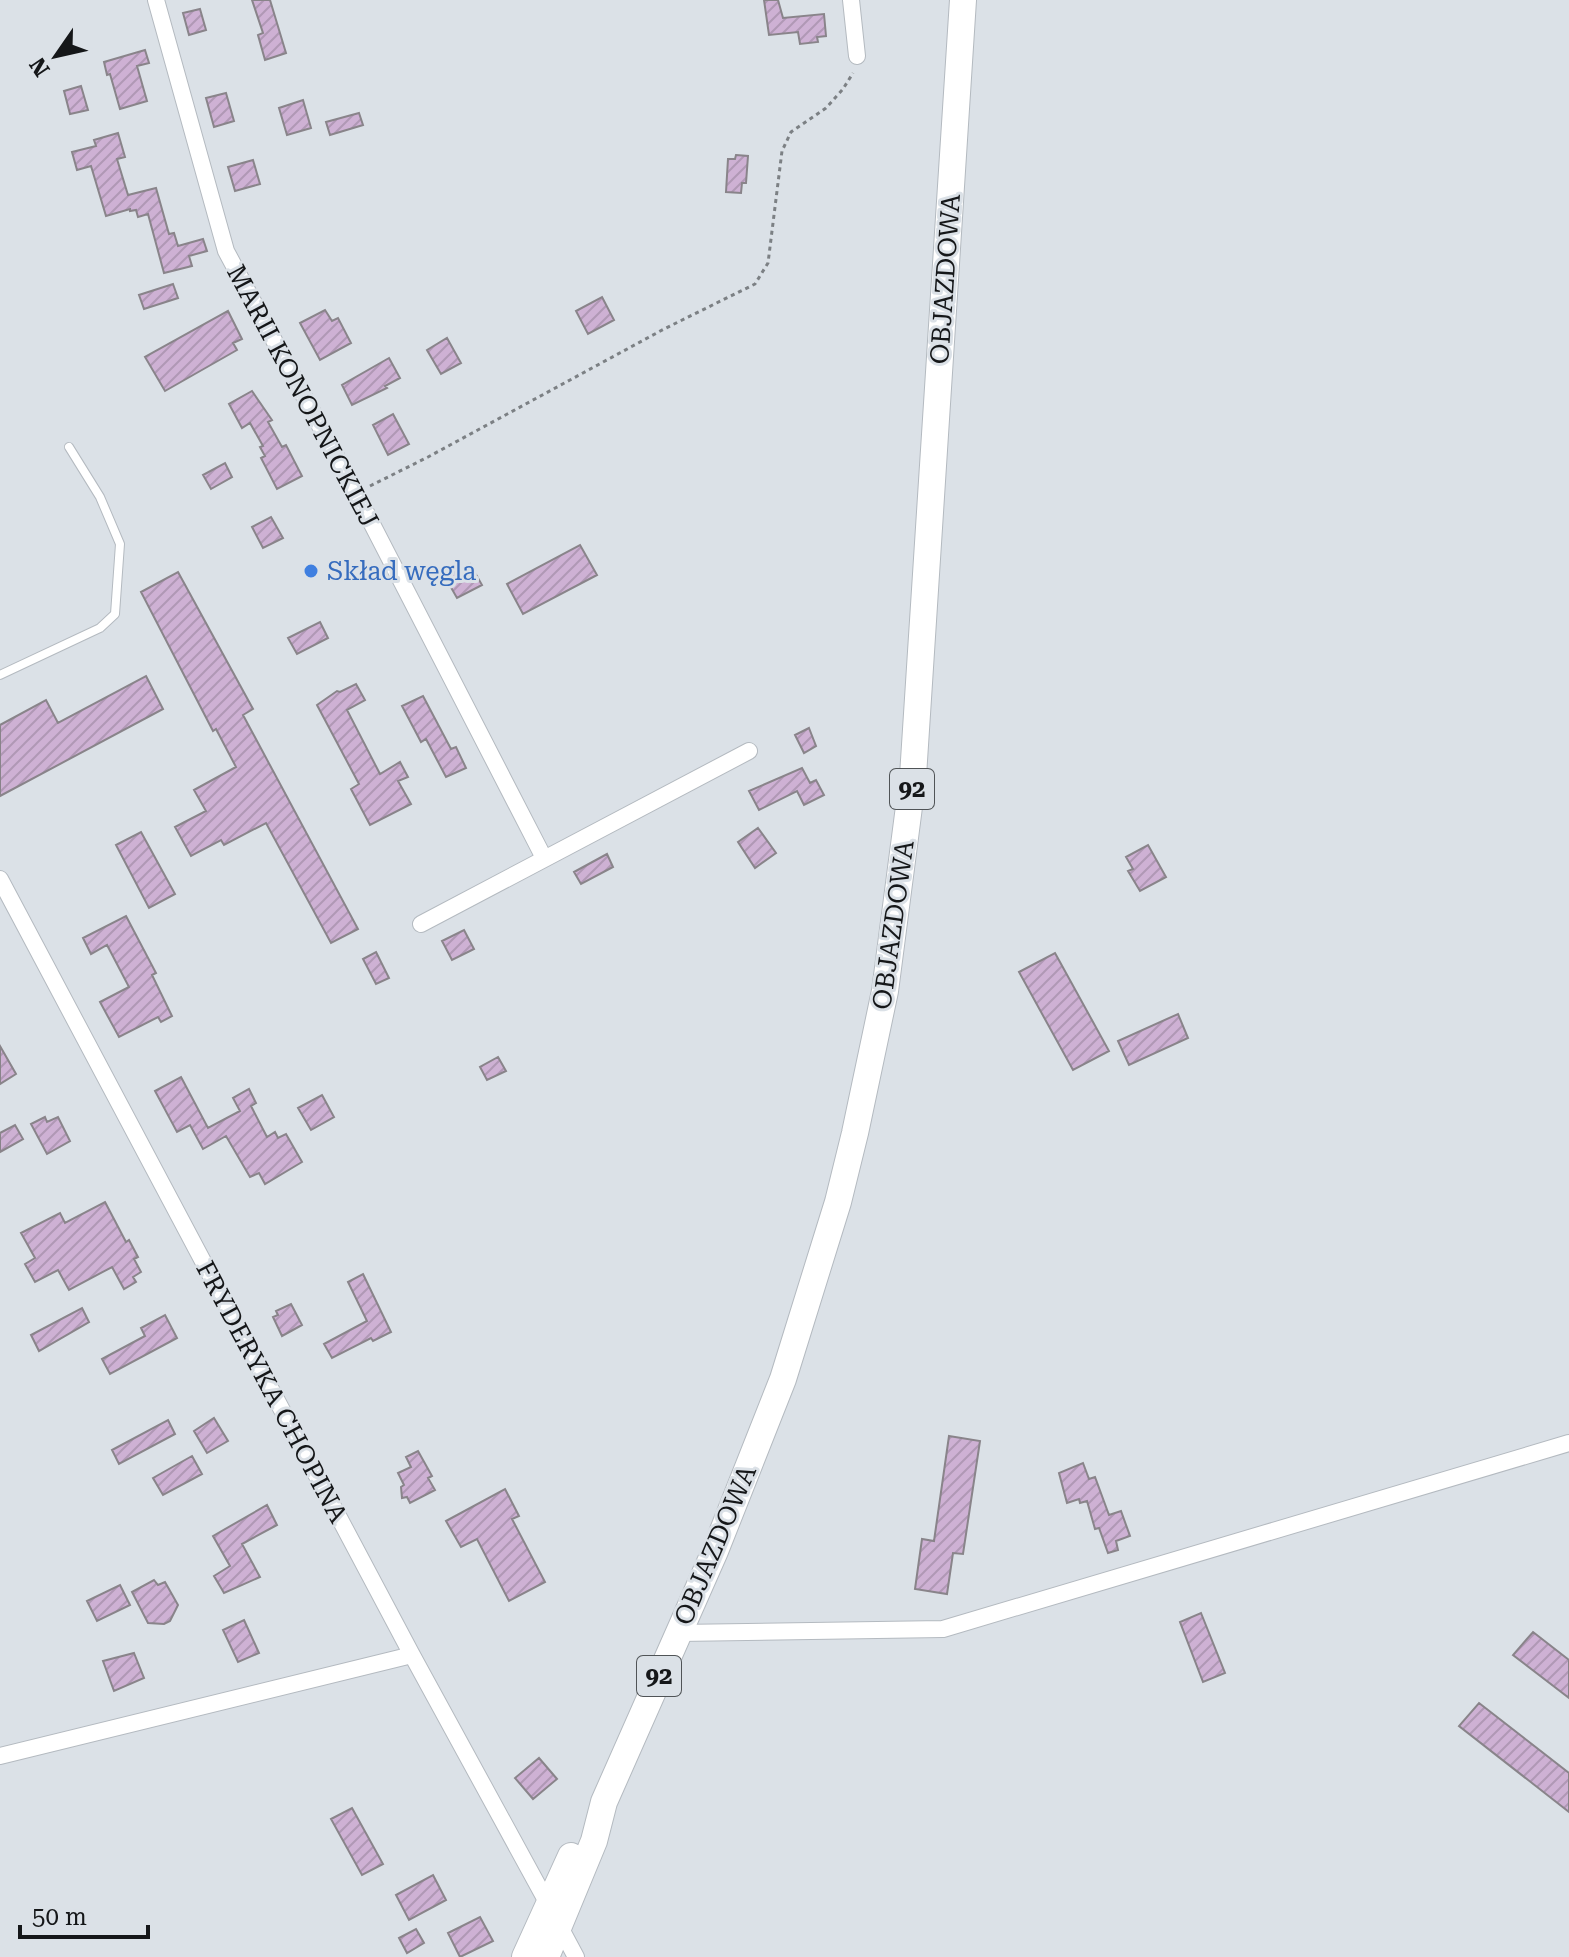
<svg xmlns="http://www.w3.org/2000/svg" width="1569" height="1957" font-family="'Roboto Serif',serif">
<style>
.building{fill:url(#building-hatch);stroke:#89848a;stroke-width:2}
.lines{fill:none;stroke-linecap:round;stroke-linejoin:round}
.service-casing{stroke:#b4bac0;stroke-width:10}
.minor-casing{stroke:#b4bac0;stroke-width:18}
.primary-casing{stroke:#b4bac0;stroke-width:28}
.path{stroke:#7c8084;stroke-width:3;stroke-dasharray:4 4;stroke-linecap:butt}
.service{stroke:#fff;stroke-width:8}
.minor{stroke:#fff;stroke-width:16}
.primary{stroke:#fff;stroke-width:26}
.shop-dot{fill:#3f7fe0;stroke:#dbe1e7;stroke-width:3}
.labels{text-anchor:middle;stroke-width:6;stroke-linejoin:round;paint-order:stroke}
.shield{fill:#dbe1e7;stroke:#505457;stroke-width:2}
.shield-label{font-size:24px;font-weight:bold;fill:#151719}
.street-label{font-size:26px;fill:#151719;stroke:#dbe1e7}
.shop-label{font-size:26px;fill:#366cbe;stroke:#dbe1e7;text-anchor:start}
</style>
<defs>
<pattern id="building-hatch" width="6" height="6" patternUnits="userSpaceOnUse" patternTransform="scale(2)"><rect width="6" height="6" fill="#ceb1d4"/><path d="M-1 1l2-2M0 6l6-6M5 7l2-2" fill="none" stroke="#b098b5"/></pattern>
</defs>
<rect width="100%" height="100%" fill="#dbe1e7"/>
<path class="building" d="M252,0H270L286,53L265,60L258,35L263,33Z
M764,0H778L783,18L824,14L826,36L817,37L818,42L800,44L798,32L769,35Z
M200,9L206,30L189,35L183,13Z
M145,50L149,63L137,66L147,101L120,109L110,74L107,75L104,62Z
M81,86L88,110L70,114L64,91Z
M226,93L234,121L214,127L206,98Z
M303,100L311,128L287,135L279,108Z
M359,113L363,125L330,135L326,122Z
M118,133L125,157L117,159L128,195L156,188L169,234L174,233L178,246L203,239L207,251L189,256L192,266L164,273L148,214L138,217L136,210L130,211V209L106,216L91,166L77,170L72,152L96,146L94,140Z
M736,155L748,156L746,183H742L741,193L726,192L728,159H735Z
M253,160L260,184L235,191L228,167Z
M173,284L178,298L144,309L139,295Z
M602,297L614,320L588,334L576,311Z
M325,310L332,321L338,318L351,343L320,360L300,323Z
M228,311L242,339L233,343L237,350L165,391L145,357Z
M447,338L461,363L441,374L427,350Z
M389,358L400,378L385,386L387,388L352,405L342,385Z
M252,391L272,420L268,422L282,447L286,445L302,476L277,489L261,458L265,456L260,447L263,446L250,423L242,428L229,404Z
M393,414L409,444L388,455L373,425Z
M225,463L232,477L211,489L203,475Z
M271,517L283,538L263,548L252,527Z
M580,545L597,575L523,614L507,584Z
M470,564L482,585L457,598L445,577Z
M178,572L253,709L243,715L358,929L331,943L266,823L224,845L221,840L191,856L175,827L206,811L194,790L236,767L216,729L213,731L141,592Z
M320,622L328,638L297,654L288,638Z
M146,676L163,709L0,796V725L46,700L58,723Z
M356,684L365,700L347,710L380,774L400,762L408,777L398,781L411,804L370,825L351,789L359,784L317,705L337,691L340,692Z
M423,696L451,749L456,747L466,768L446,777L426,739L421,742L402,706Z
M809,728L816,746L804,753L795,735Z
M802,768L810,783L816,780L824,795L804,805L797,791L759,810L749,791Z
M758,828L776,853L755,868L738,842Z
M141,832L175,894L149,908L116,845Z
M1148,845L1166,877L1140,891L1128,871L1133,869L1126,857Z
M607,854L613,867L581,884L574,872Z
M126,916L156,973L152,975L172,1016L161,1022L158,1017L119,1037L100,1002L129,987L107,945L91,954L83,938Z
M464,930L474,949L452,960L442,941Z
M376,952L389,978L376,984L363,959Z
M1055,953L1109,1051L1073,1070L1019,972Z
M1178,1014L1188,1038L1129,1065L1118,1041Z
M0,1046L16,1074L0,1084Z
M498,1057L506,1071L487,1080L480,1067Z
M181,1077L208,1128L240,1111L233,1098L249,1089L256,1103L251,1106L267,1137L275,1132L278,1138L286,1134L302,1162L265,1184L259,1173L250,1177L226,1136L203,1149L190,1125L177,1132L155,1091Z
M322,1095L334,1117L311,1130L298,1108Z
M45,1117L47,1122L58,1117L70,1141L47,1154L31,1124Z
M15,1125L23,1139L0,1152V1133Z
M105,1202L126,1242L129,1240L138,1257L134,1259L141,1272L133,1277L136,1282L124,1289L112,1267L69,1290L58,1270L35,1282L25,1264L35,1258L21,1233L60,1213L65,1223Z
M363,1274L391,1332L373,1341L371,1338L332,1358L324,1344L367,1321L348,1282Z
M291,1304L302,1325L282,1336L273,1317L278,1315L276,1311Z
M82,1308L89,1322L39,1351L31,1335Z
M165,1315L177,1338L110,1374L102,1359L145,1336L141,1328Z
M214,1418L228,1441L207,1453L194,1431Z
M168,1420L175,1434L119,1464L112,1450Z
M949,1436L980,1441L963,1554L953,1553L947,1594L915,1589L922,1539L934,1541Z
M418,1451L432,1476L428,1478L435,1490L410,1503L407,1497L402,1498L401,1487L404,1485L398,1473L411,1467L406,1457Z
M192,1456L202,1474L163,1495L153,1478Z
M1083,1463L1089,1479L1095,1477L1109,1515L1121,1511L1130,1536L1116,1541L1118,1550L1108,1553L1099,1528L1095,1529L1087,1501L1080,1503L1079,1499L1067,1503L1059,1473Z
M505,1489L519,1516L512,1519L545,1582L509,1601L477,1539L461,1547L446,1521Z
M267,1505L277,1525L242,1544L260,1577L224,1593L214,1576L230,1566L213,1536Z
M154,1580L158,1585L165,1582L178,1605L170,1621L164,1624L148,1623L132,1592Z
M120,1585L130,1605L97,1621L87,1601Z
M1201,1613L1225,1673L1203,1682L1180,1622Z
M244,1620L259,1653L238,1662L223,1630Z
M1533,1632L1569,1660V1698L1513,1655Z
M134,1653L144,1678L114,1691L103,1661Z
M1479,1703L1569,1773V1812L1459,1726Z
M539,1758L557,1779L533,1799L515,1778Z
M352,1808L383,1864L362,1875L331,1819Z
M433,1875L446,1900L409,1920L396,1895Z
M480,1917L493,1941L460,1957L448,1933Z
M416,1929L424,1943L407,1953L399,1938Z"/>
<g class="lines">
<g class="service-casing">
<path id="service" d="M0,675L100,628L115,614L120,544L100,497L69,447"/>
</g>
<g class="minor-casing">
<path id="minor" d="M156,0L226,251L356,493L544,858
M851,0L857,56
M0,879L412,1655L548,1904
M421,924L749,751
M678,1633L943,1629L1569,1443
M0,1756L412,1655
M560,1927L576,1957"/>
</g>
<g class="primary-casing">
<path id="primary" d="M525,1957L571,1856
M546,1957L594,1841L604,1802L715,1551L783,1379L838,1202L855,1133L885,991L913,776L963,0"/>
</g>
<path class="path" d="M370,486L428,457L664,329L755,284L768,263L782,151L791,132L826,108L843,89L853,73"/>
<use href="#service" class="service"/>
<use href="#minor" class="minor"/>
<use href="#primary" class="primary"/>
</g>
<circle class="shop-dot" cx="311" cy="571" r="8"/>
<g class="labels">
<g class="shield">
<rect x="890" y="769" width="44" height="40" rx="6"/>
<rect x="637" y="1656" width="44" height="40" rx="6"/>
</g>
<g class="shield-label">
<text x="912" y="797">92</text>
<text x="659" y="1684">92</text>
</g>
<g class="street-label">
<text transform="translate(945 279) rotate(-86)" y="9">OBJAZDOWA</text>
<text transform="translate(303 396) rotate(62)" y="9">MARII KONOPNICKIEJ</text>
<text transform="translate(893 925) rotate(-82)" y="9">OBJAZDOWA</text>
<text transform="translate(272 1392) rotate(62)" y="9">FRYDERYKA CHOPINA</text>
<text transform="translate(715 1545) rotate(-67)" y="9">OBJAZDOWA</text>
</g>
<g class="shop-label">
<text x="327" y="580">Skład węgla</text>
</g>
</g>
<g transform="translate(56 56) rotate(236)" stroke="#dbe1e7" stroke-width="6" paint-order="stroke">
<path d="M0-6L14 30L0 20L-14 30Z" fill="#151719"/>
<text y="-12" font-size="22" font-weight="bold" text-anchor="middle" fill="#151719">N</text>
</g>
<path d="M20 1925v12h128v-12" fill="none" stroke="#151719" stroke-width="4"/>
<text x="32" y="1925" font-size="24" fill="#151719" stroke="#dbe1e7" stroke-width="6" paint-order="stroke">50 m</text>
</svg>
